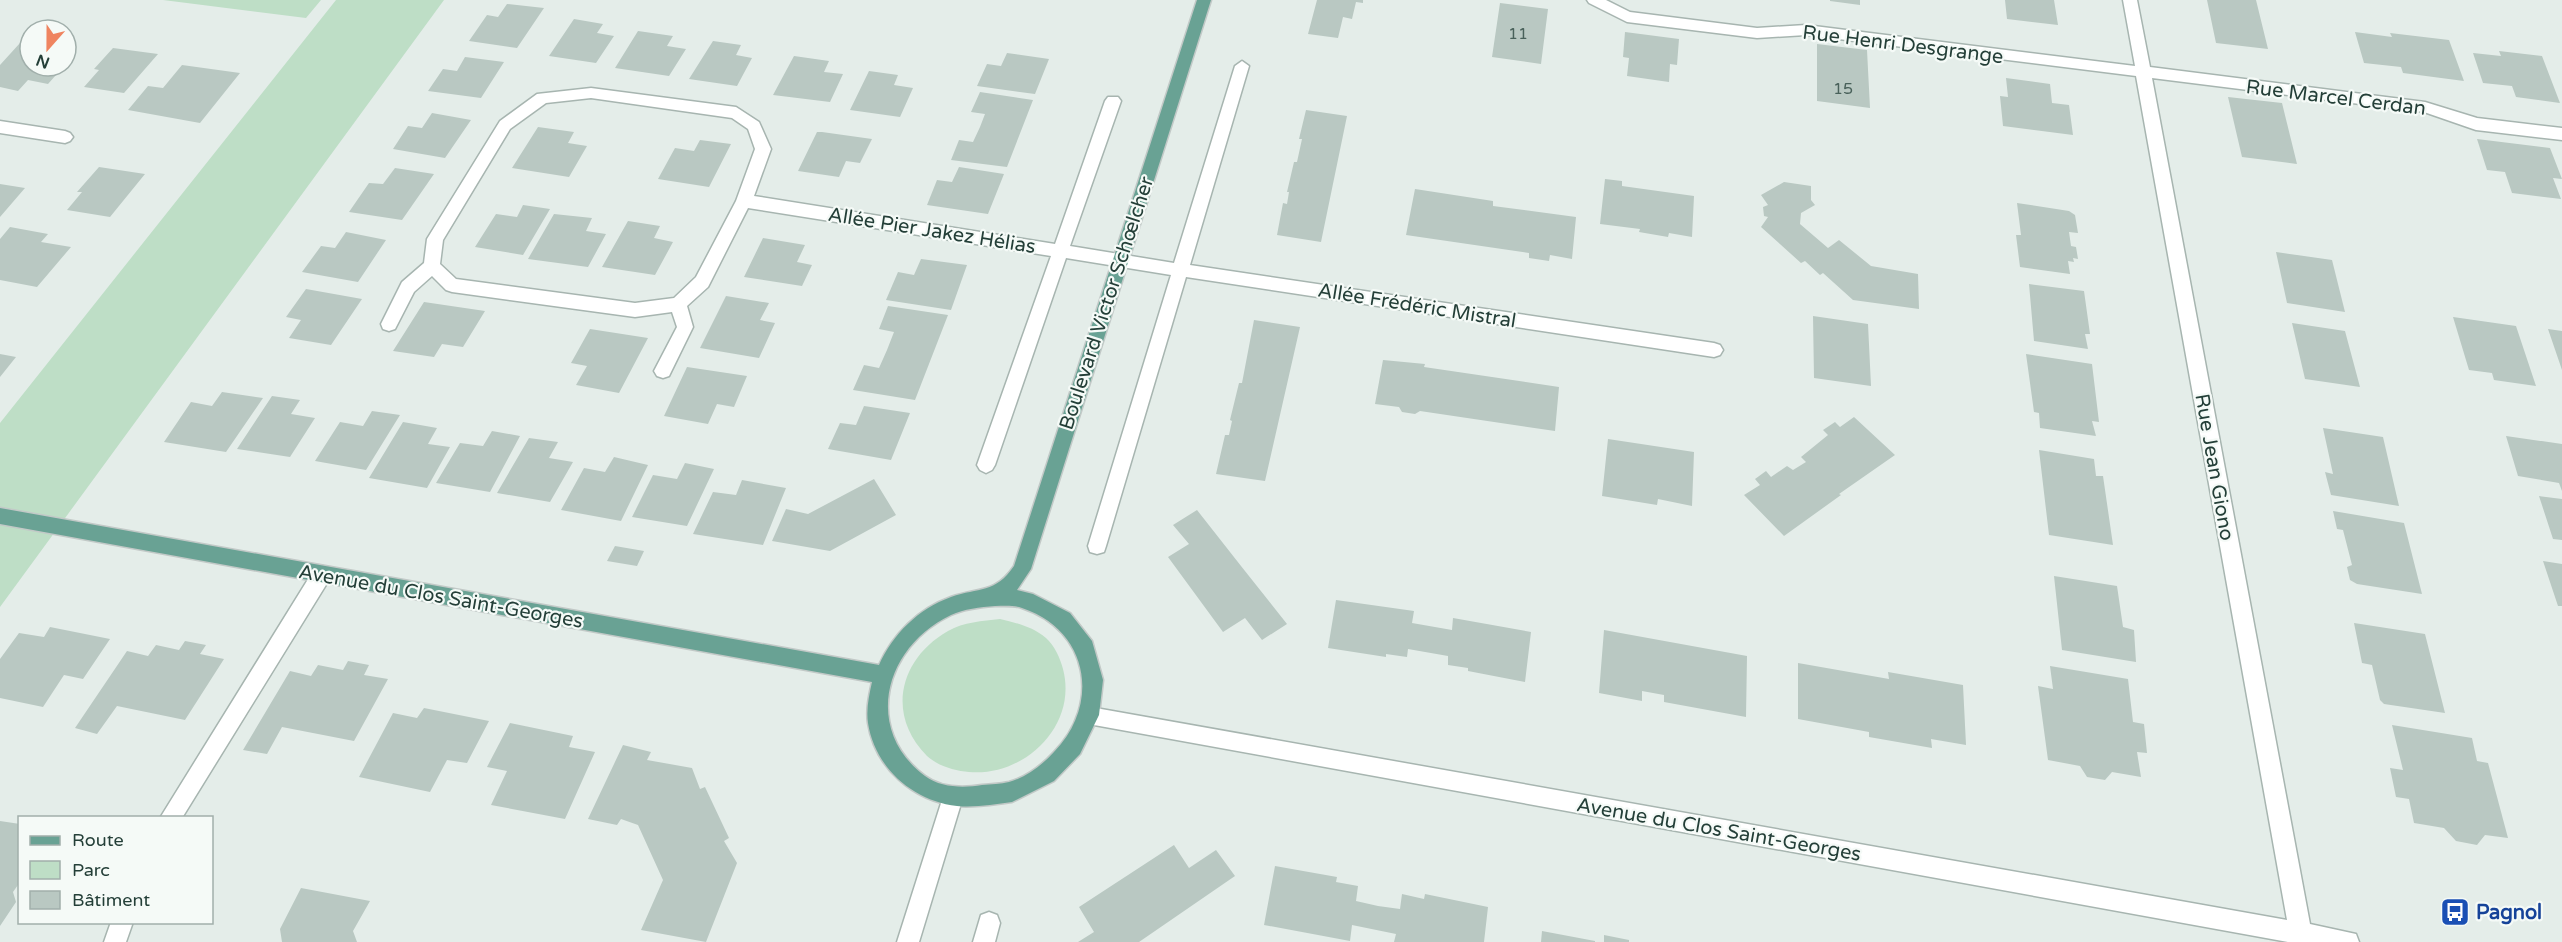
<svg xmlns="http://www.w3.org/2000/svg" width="2562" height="942" font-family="'Varela Round',sans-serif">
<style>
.green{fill:#bedec6}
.building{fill:#b9c8c2}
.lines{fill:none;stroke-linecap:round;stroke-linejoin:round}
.minor-casing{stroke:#a7b5b0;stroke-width:3}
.major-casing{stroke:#c2c9c7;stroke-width:3}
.minor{fill:#fff;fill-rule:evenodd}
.major{fill:#69a294;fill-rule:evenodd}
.labels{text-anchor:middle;stroke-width:4.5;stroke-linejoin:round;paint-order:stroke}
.number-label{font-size:16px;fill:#49615a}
.street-label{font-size:20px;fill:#243f38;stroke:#f5faf7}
.transit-label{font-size:20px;font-weight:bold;fill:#164399;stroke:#f5faf7;text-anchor:start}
</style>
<rect width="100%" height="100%" fill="#e4ede9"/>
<path class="green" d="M163,0H321L306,18Z
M336,0H444L0,607V423Z
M1000,619C1017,623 1033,627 1046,638C1055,646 1060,658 1063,669C1078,726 1024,777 969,772C955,771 938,766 927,756C886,715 899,659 948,631C964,622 982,621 1000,619Z"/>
<path class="building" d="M1317,0H1363V3L1356,2L1352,19L1343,17L1338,38L1308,34Z
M1830,0H1860V5L1830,1Z
M2005,0H2054L2058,25L2007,19Z
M2207,0H2256L2268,49L2216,43Z
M1500,3L1548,9L1541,64L1492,57Z
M507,4L544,8L517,48L469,41L487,15L498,17Z
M574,19L603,24L597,33L614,36L596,63L549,56Z
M638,31L673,36L667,46L686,49L669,76L615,68Z
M1625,32L1679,39L1677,65L1670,64L1669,82L1627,76L1629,58L1623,57Z
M2355,32L2392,37L2390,33L2449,40L2464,81L2403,73L2401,67L2364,63Z
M713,41L741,45L736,55L752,58L737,86L689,79Z
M20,43L30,44V66H64L48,84L28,80L18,91L0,87V65Z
M1817,44L1867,50L1870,108L1817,101Z
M113,48L158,54L124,93L84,87L99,70L94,69Z
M2499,51L2542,56L2560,103L2516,97L2512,86L2483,83L2473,53L2501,56Z
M1007,53L1049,59L1035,94L977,86L987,64L1001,66Z
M794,56L829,61L824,72L843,74L830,102L773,95Z
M465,57L504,62L481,98L428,91L443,69L457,71Z
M182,65L240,73L200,123L128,110L148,86L163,88Z
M869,71L898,75L894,85L913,88L900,117L850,110Z
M2006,78L2050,84L2052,103L2069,105L2073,135L2003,126L2000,96L2008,97Z
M980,92L1033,100L1007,167L951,160L959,140L973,142L980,127L985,114L971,112Z
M2228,97L2282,103L2297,164L2242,157Z
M1306,110L1347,116L1321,242L1277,235L1283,203L1287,204L1289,192H1287L1294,162H1297L1302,139H1299Z
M432,113L471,120L445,158L393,149L408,126L422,128Z
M538,127L574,132L568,143L587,146L569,177L512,168Z
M817,132H822L872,139L860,163L846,161L839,177L798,171Z
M2477,139L2550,148L2562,179L2553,178L2561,199L2512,193L2505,172L2487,170Z
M700,140L731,144L709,187L658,179L675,148L694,151Z
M99,167L145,174L110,217L67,210L82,192H77Z
M959,167L1004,174L988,214L927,205L937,180L952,182Z
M395,168L434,174L402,220L349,212L369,183L383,184Z
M1605,179L1622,181V186L1694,196L1692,237L1669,233L1668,237L1639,232L1640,229L1600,224Z
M1784,182L1811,186V200L1815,205L1801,213L1800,224L1828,248L1839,240L1871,266L1918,274L1919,309L1853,300L1823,273L1820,275L1805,261L1801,263L1761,227L1768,217L1764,216L1763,207L1768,205L1761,195Z
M0,184L25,188L0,217Z
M1415,189L1493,201V206L1576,217L1572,259L1550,255L1549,261L1529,258V253L1406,235Z
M2017,203L2069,211L2075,215L2078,233L2069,232L2071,246L2076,247L2078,259L2073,258L2074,262L2068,261L2070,274L2020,267L2016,235H2021Z
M523,205L550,209L523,255L475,247L496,214L517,217Z
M554,214L592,218L586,231L606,234L588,267L528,259Z
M628,221L660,226L654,238L673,242L655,275L602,267Z
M10,227L48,234L41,242L71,247L37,287L0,280V239Z
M346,232L386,240L358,282L302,272L321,246L335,248Z
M763,238L805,245L797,262L812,265L802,286L744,277Z
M2276,252L2332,260L2345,312L2287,303Z
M921,259L967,265L951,310L886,300L898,272L914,275Z
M2029,284L2084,291L2090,334H2085L2088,349L2034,341Z
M306,289L362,299L331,345L289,338L301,320L286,317Z
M726,296L769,303L760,320L775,323L759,358L700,348Z
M424,302L485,311L463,347L442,344L434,357L393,351Z
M888,306L948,315L915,400L853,390L864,365L879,368L887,350L894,332L879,329Z
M1813,316L1868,324L1871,386L1814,378Z
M2453,317L2516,326L2536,386L2494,380L2492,373L2469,370Z
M1254,320L1300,327L1265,481L1216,474L1225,435H1229L1232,421L1230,420L1239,383H1242Z
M2292,323L2345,331L2360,387L2305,379Z
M590,329L648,338L619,393L576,385L587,366L571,363Z
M2548,329L2562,331V370Z
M0,354L16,357L0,377Z
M2026,354L2092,364L2099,422L2092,421L2096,436L2040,428L2039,413L2034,412Z
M1383,360L1425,364L1424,367L1559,387L1555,431L1420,411L1415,414L1402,412L1399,407L1375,404Z
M687,367L747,376L734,407L717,404L708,424L664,416Z
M222,392L263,398L226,452L164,442L191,402L212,406Z
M272,396L300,400L291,414L315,418L290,457L237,449Z
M864,406L910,413L891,460L828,449L840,423L856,425Z
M372,411L400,415L366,470L315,461L340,422L363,426Z
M1854,417L1895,455L1839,494L1841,495L1784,536L1744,495L1760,485L1755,479L1766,471L1771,477L1787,466L1793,470L1806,462L1801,457L1828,435L1823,430L1835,422L1840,427Z
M403,422L437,428L428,444L450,447L427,488L369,478Z
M2323,428L2383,437L2399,506L2331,495L2325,472L2333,474Z
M492,431L520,436L490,492L436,483L460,443L483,446Z
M2506,436L2562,444V491L2559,483L2518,476Z
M529,438L558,442L549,458L573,462L550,502L497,493Z
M1608,439L1694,452L1692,506L1658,499L1657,505L1602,496Z
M2039,450L2094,459L2096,476H2103L2113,545L2049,535Z
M614,457L648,465L621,521L561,510L584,468L605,472Z
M685,463L714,469L687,526L632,517L653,475L677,479Z
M874,479L896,515L830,551L772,541L786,509L808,514Z
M742,480L786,488L763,545L693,534L713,492L736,495Z
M2539,496L2562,499V540L2553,539Z
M1197,510L1241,566L1287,624L1262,640L1245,618L1223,632L1168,557L1189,544L1173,525Z
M2333,511L2404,523L2422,594L2357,584L2350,580L2347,567L2352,565L2343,530L2337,529Z
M615,546L644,551L637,566L607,561Z
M2543,561L2562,564V606H2558Z
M2054,576L2117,586L2123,627L2134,630L2136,662L2062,650Z
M1336,600L1414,611L1412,623L1452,630L1453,618L1531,632L1525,682L1468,671V668L1448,665V656L1408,649L1407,657L1386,654V657L1328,648Z
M2354,623L2425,634L2445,713L2384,704L2380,700L2372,665L2362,663Z
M50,627L110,639L83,679L64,675L43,707L0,698V659L19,633L44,637Z
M1604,630L1747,656L1746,717L1664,702V695L1642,691V701L1599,693Z
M185,641L206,645L200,654L224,659L185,720L117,706L97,734L75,728L127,651L148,656L156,645L179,650Z
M348,661L369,665L364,675L388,679L354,741L282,727L267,754L243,750L290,671L311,676L318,665L343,670Z
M1798,663L1889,679L1888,672L1963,685L1966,745L1931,739L1932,748L1869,737V732L1798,719Z
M2050,666L2128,679L2133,722L2144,724L2147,753L2137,752L2141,777L2112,772L2105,780L2087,777L2080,766L2048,760L2038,686L2053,689Z
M424,708L489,721L467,763L447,760L430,792L359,777L393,713L417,718Z
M510,723L573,736L569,747L595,752L565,819L491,805L507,771L487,767Z
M2392,725L2472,738L2477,761L2488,763L2508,838L2485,835L2477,845L2456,841L2444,828L2414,823L2409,799L2396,797L2390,768L2403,770Z
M623,745L651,752L647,760L692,768L700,789L705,787L729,838L724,841L737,863L706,942L641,930L663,880L638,825L621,819L617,825L588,819Z
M0,821L20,824V882L13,892L16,902L0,926Z
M1174,845L1189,868L1216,850L1235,876L1139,942H1078L1094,932L1079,907Z
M1275,866L1337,877L1336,882L1358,886L1356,901L1378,906L1400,909L1402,894L1424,899L1425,894L1488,907L1484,942H1394L1396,934L1352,925L1350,941L1264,925Z
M301,888L370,901L353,931L357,942H282L280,929Z
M1542,931L1595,941V942H1541Z
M1604,935L1629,940V942H1604Z"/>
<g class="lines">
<g class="minor-casing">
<path id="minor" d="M1587,0H1606L1630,12L1757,28L1806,25L2135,66L2123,0H2137L2150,67L2425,102L2477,118L2562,128V140L2476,130L2424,112L2152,78L2310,924L2356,934L2359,942H2288L1083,723L1080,716L1083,709L1090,707L2287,920L2136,76L1806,35L1757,38L1627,22L1589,3Z
M1242,61L1249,66L1190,265L1714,343L1720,345L1723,350L1720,355L1714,357L1186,277L1106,546L1104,552L1097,554L1090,552L1088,546L1171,275L1066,258L995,465L992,470L986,473L980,470L977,465L1051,256L748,208L708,287L687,306L693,327L669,376L663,378L657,376L654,371L677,327L672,312L635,317L452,292L446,290L432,276L414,292L395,329L389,331L383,329L381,324L402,282L424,263L427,239L500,121L537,94L591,88L736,107L759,122L771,149L754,196L1055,244L1105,101L1108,97H1118L1121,101L1070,246L1174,263L1235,66ZM591,98L732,118L748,129L755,149L736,201L696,277L674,298L635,303L456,279L440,264L443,240L510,129L546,103Z
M0,121L65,131L70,133L73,137L70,141L65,143L0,133Z
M322,566L329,568L331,574L329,580L182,818H160L315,568Z
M953,787L960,790L963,797L919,942H897L943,797L946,790Z
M989,912L997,915L1000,923L995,942H973L981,915Z
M111,922H133L126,942H104Z"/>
</g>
<g class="major-casing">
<path id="major" d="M1197,0H1211L1031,569L1017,590L1033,594L1070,613L1092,641L1103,680L1099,715L1080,754L1054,781L1012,802C994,804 975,808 957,806C913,801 875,768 868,723C866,709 869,696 872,682L0,524V508L879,665C893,634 918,609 951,597C979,587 995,594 1014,566ZM995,606C1004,606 1014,605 1022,608C1089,630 1101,704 1054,752C1042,765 1027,777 1009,782C1001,784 991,784 982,785C964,788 941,788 925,776C862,729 885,646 951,615C964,609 980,607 995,606Z"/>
</g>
<use href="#minor" class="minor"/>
<use href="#major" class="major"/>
</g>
<defs>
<g id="bus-square" transform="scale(1.5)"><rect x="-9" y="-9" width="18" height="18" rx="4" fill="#1a4fb4" stroke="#f5faf7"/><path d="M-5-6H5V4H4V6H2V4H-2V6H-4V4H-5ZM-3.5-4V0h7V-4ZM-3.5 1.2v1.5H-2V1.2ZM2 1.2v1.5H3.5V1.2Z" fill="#fff"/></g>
</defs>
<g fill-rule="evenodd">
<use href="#bus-square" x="2455" y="912"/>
</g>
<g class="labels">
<g class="number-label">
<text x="1518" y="39">11</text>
<text x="1843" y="94">15</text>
</g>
<g class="street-label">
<text transform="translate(1903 44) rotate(7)" y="7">Rue Henri Desgrange</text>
<text transform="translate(2336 97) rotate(7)" y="7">Rue Marcel Cerdan</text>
<text transform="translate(932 230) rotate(9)" y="7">Allée Pier Jakez Hélias</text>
<text transform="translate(1106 303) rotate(-72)" y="7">Boulevard Victor Schœlcher</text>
<text transform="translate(1417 305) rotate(9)" y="7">Allée Frédéric Mistral</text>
<text transform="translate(2215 467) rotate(80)" y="7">Rue Jean Giono</text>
<text transform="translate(441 596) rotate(10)" y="7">Avenue du Clos Saint-Georges</text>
<text transform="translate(1719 829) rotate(10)" y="7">Avenue du Clos Saint-Georges</text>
</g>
<g class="transit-label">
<text x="2476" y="919">Pagnol</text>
</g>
</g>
<rect x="18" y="816" width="195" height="108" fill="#f5faf7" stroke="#a1afab" stroke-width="1.5"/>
<rect x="30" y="836" width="30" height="9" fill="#69a294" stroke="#a1afab" stroke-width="1.5"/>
<text x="72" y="846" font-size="18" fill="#243f38">Route</text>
<rect x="30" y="861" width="30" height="18" fill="#bedec6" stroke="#a1afab" stroke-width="1.5"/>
<text x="72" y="876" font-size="18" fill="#243f38">Parc</text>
<rect x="30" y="891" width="30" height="18" fill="#b9c8c2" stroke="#a1afab" stroke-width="1.5"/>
<text x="72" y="906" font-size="18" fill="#243f38">Bâtiment</text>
<g transform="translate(48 48) rotate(201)"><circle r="28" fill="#f5faf7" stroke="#a1afab" stroke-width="1.5"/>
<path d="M0-4.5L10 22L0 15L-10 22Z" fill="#ef8460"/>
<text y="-9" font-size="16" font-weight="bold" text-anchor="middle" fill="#243f38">N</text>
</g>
</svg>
